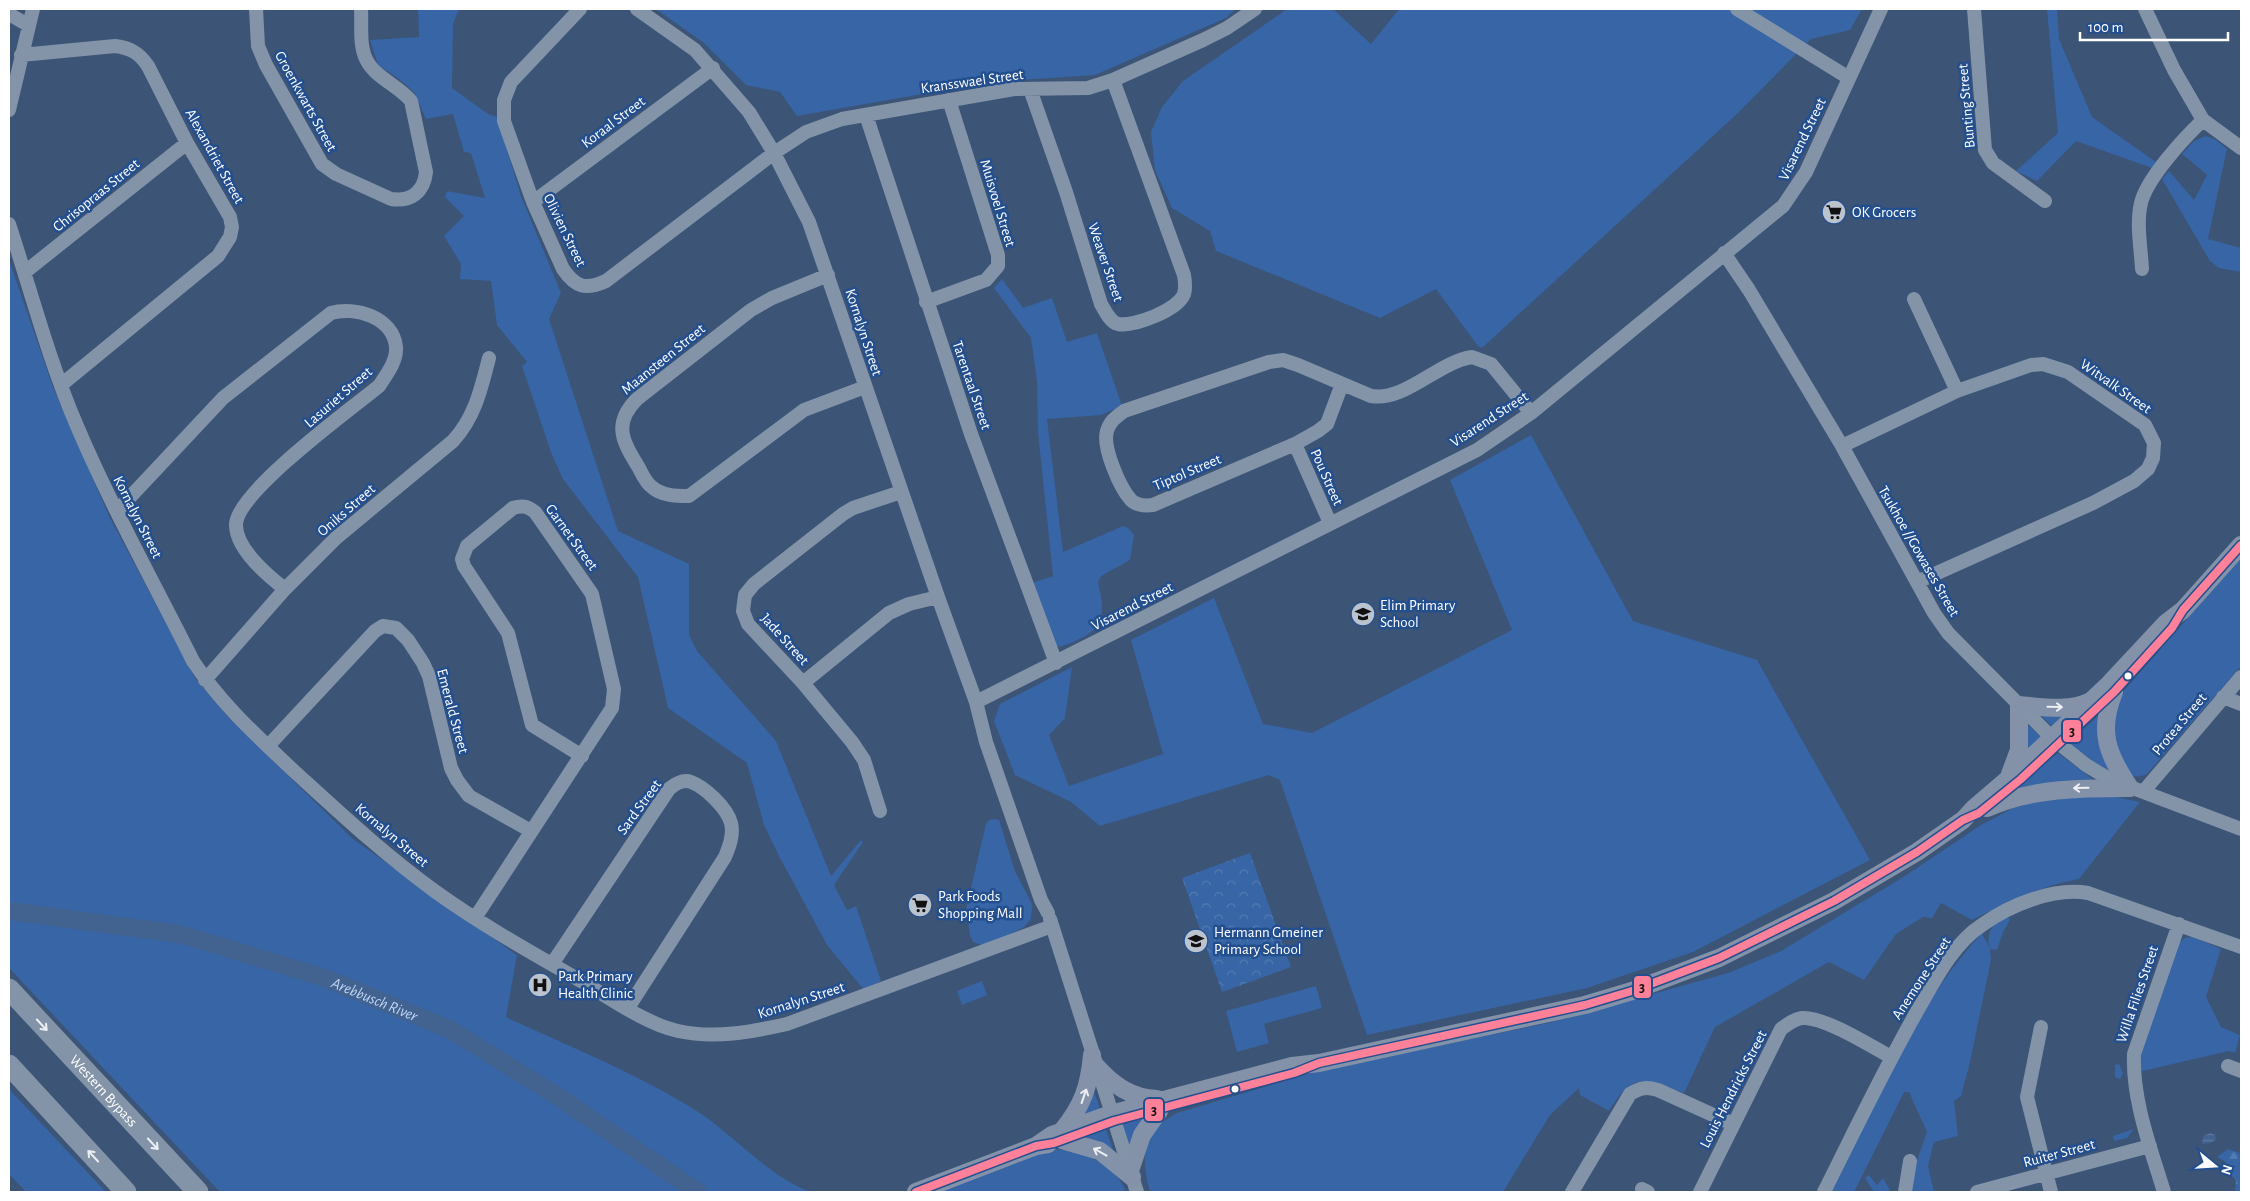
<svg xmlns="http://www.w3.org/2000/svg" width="2250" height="1201" font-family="'Alegreya Sans',sans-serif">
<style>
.green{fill:#3765a5}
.forest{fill:url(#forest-firs)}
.park{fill:url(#park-crowns)}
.water{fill:url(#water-rules)}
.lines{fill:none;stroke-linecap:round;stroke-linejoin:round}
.river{stroke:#42628f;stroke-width:18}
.minor{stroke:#8394a9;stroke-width:14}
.major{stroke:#8392a9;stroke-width:18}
.highway{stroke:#8394a9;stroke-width:21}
.bus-1-casing{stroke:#234f8f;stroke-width:11}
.bus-1{stroke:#ff8099;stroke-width:8}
.oneway{stroke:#eceff2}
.bus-dot{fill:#fff;stroke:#234f8f;stroke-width:2}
.labels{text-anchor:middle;stroke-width:5;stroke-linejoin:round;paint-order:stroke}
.street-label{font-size:15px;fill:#fff;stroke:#234f8f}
.poi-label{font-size:15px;fill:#fff;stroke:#234f8f;text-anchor:start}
.water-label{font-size:16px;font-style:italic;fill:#bfd5f3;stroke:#234f8f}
.line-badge{stroke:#234f8f;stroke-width:2}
.pale-badge-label{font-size:14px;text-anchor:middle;font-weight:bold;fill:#111}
</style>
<defs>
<pattern id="forest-firs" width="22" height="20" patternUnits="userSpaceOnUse" patternTransform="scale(1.25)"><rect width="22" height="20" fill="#3765a5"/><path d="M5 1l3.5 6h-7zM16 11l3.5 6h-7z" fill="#557cb2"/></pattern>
<pattern id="park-crowns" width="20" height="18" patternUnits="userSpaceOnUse" patternTransform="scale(1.25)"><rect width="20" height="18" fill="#3765a5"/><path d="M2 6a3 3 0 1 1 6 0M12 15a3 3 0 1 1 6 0" fill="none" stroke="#557cb2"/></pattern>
<pattern id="water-rules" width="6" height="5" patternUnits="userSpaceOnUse" patternTransform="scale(1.25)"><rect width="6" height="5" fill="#42628f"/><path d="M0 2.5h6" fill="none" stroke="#5e7aa0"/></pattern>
</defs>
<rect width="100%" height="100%" fill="#3c5476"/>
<path class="green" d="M418,9H459L453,24L452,88L488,114L497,117L521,196L561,293L549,319L618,531L689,564V635L697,651L776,741L831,876L861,840L863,842L834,885L847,910L856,906L881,981L864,990L827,945L779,856L764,825L747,763L668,708L638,577L563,479L552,455L522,366L527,362L497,325L491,281L460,279L461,264L444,236L464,216L445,197L447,191L485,198L471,153L464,152L453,114L426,119L414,92L399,79L378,65L370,40L419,37Z
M656,9H1236L1226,18L1095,75L991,82L797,116L780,92L746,85L704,43Z
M1287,9H1333L1371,44L1399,9H1862L1850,30L1811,39L1738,113L1482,348L1478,346L1436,289L1380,318L1216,251L1210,231L1172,208L1155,170L1151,132L1162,107L1183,81Z
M2047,9H2057L2059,39L2092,117L2156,162L2152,168L2076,141L2037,181L2016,171L2058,133Z
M2206,136L2216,140L2227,149L2208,239L2241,248V272L2219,268L2210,261L2162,179L2169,171L2194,200L2207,175L2182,154L2194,141Z
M9,260L53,387L109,516L195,678L227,716L353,839L517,955L506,1017C570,1047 641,1075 700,1113C737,1138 768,1176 811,1192H220L9,968Z
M1002,279L1023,308L1052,298L1067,342L1097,333L1122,406L1101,415L1047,419L1063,552L1123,526L1128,528L1134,535L1130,560L1101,576L1098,582C1108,623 1100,633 1060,647L1055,644L1032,583L1053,576L1038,432L1037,382L1031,338L994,288Z
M1531,435L1633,621L1757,660L1870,860L1693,952L1587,988L1367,1035L1280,780L1269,775L1100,826L1071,802L1015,775L994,721L1000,704L1072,667L1065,718L1049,735L1069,786L1163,754L1131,640L1214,598L1263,724L1312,733L1512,630L1450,480Z
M2241,558V666L2147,774C2140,777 2135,778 2128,773L2110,732L2120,695Z
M2035,710L2064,713L2057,731Z
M2101,713L2118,776L2098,765L2069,743Z
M2022,720L2046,741L2023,758Z
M2058,753L2099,784L2003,798Z
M2075,794L2111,796L2140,802L2079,879C2040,886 2007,902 1972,920L1941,903L1932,918L1923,917L1896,934L1864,980L1829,962L1715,1027L1684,1093C1645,1078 1633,1071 1609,1111L1580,1095L1579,1088L1550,1115L1503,1192H1150C1144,1170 1140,1145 1158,1126C1162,1121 1171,1117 1177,1113L1321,1070L1548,1023L1728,973L1781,951L1905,876L1981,825L2013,808L2043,800Z
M994,819L999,820L1015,871L1032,904L1031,919L1024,927L985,946L973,942L970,935L966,909L986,824L989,820Z
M2008,916L2010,920L2003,932L1997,950L1990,949L1991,960L1970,1062L1961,1096L1954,1101L1958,1136L1934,1142L1928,1166L1934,1192H1909L1910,1180L1927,1132L1909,1092H1904L1854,1192H1832C1875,1105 1915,1005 1982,933L1989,947C1986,931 1994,922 2008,916Z
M2194,937L2221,949L2206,997L2221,1027L2240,1035L2235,1053L2229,1051L2138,1072L2137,1062L2178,945L2184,938Z
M982,981L987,995L962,1005L957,991Z
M1316,986L1322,1008L1264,1024L1269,1043L1237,1052L1226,1011Z
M2119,1064L2123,1073L2120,1079L2115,1077V1065Z
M1091,1083L1102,1114L1073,1124Z
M9,1089L106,1192H26L9,1174Z
M1153,1114L1131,1157L1121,1125Z
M1106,1129L1116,1159L1075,1139Z
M2134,1129L2127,1138L2114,1141L2113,1136Z
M1055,1149C1084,1152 1115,1162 1126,1192H938L1036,1153Z
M1869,1175L1877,1185L1883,1178L1891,1192H1874L1865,1178Z"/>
<path class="forest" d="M2228,1149L2239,1153L2241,1158V1192H2235L2236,1181L2234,1177L2231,1176L2226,1162L2217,1157Z"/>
<path class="park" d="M1250,853L1291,967L1222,992L1182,878Z"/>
<path class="water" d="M2211,1133L2215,1135L2216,1139L2211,1143L2202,1144L2203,1136Z"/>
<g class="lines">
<path class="river" id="s1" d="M9,911L180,934L325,978L451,1030L557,1096L698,1192"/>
<path class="minor" d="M256,9L258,46L266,65L322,164L336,174L391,199C411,202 424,192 426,172L411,101C399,86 374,77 366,59C359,45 362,24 361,9
M580,9L511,82L504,100V121L533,202L563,269C576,288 586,290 606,281L774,153L806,132L842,119L1014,89L1088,88L1113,80L1203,40L1227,28L1255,9
M637,9L695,50L749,112L774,153L809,222L938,597L976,702L986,742L1041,900L1048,913
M1737,9L1849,78
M1974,9L1985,150L1993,163L2045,201
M2145,9L2174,70L2203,120L2241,148
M9,14L28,25
M21,55L115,46C131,48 139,53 148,66L187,143L230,217L232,227L230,237L218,256L61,385
M1030,89L1066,192L1101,304C1105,311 1110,322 1118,324C1134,327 1178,310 1184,294C1186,288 1185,281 1184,275L1113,80
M9,110L33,9
M866,115L971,434L1056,663
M533,202L713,68
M9,224C31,291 49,361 77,426C111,506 154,583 193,661C221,704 258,737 295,772C341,814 386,856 436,892C482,925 532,953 581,981C610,998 646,1024 678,1031C714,1039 752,1032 787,1024L1052,926
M1724,253L1749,290L1842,446L1934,613L1948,633L2052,738L2086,765L2109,779L2241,829
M2142,269C2141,248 2136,224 2141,203C2147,178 2184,138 2203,120
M25,272L187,143
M828,275L772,298L751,310L637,399C612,424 623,442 639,468C642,474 646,483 652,487C662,496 676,496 689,496L804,410L865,387
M1914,299L1957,391
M926,302L986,280L998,266V255L949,100
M1342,384L1327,424L1318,431L1295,444L1153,505C1145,506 1137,506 1131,500C1120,488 1102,447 1107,431C1110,421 1116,417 1124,411L1269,362L1283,360L1298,365L1371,396C1405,402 1438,362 1472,357L1491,364L1531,413
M1295,444L1330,523
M1842,446L1957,391L2031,365L2043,364L2068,372L2145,425L2154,443L2153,458L2148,469L2134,481L2093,503L1917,582
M117,511L223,398L331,313C355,306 393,317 396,347C397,361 387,374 379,386C351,409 238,491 236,524C235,548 268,576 285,589
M205,680L285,589L336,538L453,441C475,417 481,389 489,358
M803,683L889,613L909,604L938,597
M2223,697L2241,704
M976,702L1477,450L1531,413L1783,206L1806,172L1881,9
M268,746L375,631L383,626L396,628L408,640L423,663L429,676L451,768L457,780L469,796L531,831
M2143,792L2241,677
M880,811L864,760L852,742L803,683L748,624L743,611L745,595L754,584L843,514L853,508L901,492
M475,918L612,708L614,689L592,594L535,512C527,506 522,505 513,508L467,546L462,559L464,566L508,633L532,725L582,756
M1050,919L1137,1192
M552,964L669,789C675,784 683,779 691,782C705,787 727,808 731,823C734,835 729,847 725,857L628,1008
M2041,1027L2027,1097L2051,1192
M2228,1066L2241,1071
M1642,1189L1648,1192
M1572,1192L1630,1094C1641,1087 1647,1087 1658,1090L1733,1124
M1700,1192L1781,1029C1788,1024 1794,1019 1802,1018C1823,1016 1871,1046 1891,1057
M1824,1192C1855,1130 1885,1067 1920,1006C1936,978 1954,943 1982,925C2010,905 2054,887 2088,893L2241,947
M1905,1192L1910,1161
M1977,1192L2150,1146
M2164,1192C2151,1149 2132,1100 2134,1054L2179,924"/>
<path class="major" d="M2114,692C2098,731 2107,754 2130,788
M2010,774L2019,750V705C2042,707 2069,712 2091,701
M1987,808C2032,788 2081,788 2130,788
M1096,1066C1113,1085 1131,1098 1157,1099
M1062,1131C1083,1105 1089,1087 1092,1055
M1062,1140L1100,1151L1132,1177
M1036,1146L1052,1135L1111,1114L1292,1066L1319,1063L1585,1005L1632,991L1719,958L1834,901L1917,852L1963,820L1974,808L2016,772L2109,684L2166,623L2183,610L2241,545
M1130,1171L1142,1135L1159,1111
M916,1192L1036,1146L1048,1144"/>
<g class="highway">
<path id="s2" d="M9,989L198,1192"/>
<path d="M9,1065L126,1192"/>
</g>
<g class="bus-1-casing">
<path id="bus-1" d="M916,1192L1036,1146L1054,1143L1114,1121L1294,1073L1319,1063L1585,1005L1632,991L1719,958L1834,901L1917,852L1963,820L1979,813L2021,779L2114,692L2172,628L2183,610L2241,545"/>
</g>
<use href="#bus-1" class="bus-1"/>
</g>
<defs><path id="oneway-shaft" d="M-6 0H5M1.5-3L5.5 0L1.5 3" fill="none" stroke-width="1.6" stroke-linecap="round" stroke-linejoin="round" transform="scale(1.25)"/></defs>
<g class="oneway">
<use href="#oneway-shaft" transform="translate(2055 707) rotate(1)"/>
<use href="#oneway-shaft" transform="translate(2081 788) rotate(179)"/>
<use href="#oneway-shaft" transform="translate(42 1025) rotate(47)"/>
<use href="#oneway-shaft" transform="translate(1084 1096) rotate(-71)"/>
<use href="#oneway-shaft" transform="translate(153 1144) rotate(47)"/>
<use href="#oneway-shaft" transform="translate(1100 1152) rotate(-151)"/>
<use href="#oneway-shaft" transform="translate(93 1156) rotate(-133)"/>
</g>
<defs>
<g id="supermarket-disc" transform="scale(1.25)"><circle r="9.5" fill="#bbc3cf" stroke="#234f8f"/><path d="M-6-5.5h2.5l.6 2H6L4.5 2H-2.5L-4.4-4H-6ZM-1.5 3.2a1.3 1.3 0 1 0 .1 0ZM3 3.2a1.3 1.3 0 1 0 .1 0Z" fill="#111"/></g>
<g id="school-disc" transform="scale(1.25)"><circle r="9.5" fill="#bbc3cf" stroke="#234f8f"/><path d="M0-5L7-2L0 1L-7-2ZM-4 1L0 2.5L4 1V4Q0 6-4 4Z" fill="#111"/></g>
<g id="hospital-disc" transform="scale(1.25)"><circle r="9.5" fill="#bbc3cf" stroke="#234f8f"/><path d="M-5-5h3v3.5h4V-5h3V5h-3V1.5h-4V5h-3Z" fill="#111"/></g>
</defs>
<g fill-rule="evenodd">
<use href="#supermarket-disc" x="1834" y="212"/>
<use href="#school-disc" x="1363" y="614"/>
<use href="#supermarket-disc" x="920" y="905"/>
<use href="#school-disc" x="1196" y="941"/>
<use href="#hospital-disc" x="540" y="985"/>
</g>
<g class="bus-dot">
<circle cx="2128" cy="676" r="4.5"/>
<circle cx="1235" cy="1089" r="4.5"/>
</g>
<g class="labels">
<g class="street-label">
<text transform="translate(972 81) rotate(-8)" y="5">Kransswael Street</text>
<text transform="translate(306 101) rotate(61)" y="5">Groenkwarts Street</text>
<text transform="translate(1966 106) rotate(-95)" y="5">Bunting Street</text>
<text transform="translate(613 122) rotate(-37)" y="5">Koraal Street</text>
<text transform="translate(1802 139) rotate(-64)" y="5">Visarend Street</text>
<text transform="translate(215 156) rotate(61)" y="5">Alexandriet Street</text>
<text transform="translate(96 195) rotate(-39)" y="5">Chrisopraas Street</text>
<text transform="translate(998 203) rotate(73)" y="5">Muisvoel Street</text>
<text transform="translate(565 230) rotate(64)" y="5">Olivien Street</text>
<text transform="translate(1106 262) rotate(71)" y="5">Weaver Street</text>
<text transform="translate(864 332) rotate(72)" y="5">Kornalyn Street</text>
<text transform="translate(663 359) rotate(-39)" y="5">Maansteen Street</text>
<text transform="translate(972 385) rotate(71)" y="5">Tarentaal Street</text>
<text transform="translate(2116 386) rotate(35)" y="5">Witvalk Street</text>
<text transform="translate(338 397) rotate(-41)" y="5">Lasuriet Street</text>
<text transform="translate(1489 419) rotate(-33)" y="5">Visarend Street</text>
<text transform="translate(1187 472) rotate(-23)" y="5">Tiptol Street</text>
<text transform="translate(1327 477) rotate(66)" y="5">Pou Street</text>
<text transform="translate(346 510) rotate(-41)" y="5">Oniks Street</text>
<text transform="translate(138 517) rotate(63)" y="5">Kornalyn Street</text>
<text transform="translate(572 537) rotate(54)" y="5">Garnet Street</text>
<text transform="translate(1919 551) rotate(60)" y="5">Tsukhoe //Gowases Street</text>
<text transform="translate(1132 606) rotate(-27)" y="5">Visarend Street</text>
<text transform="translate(785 639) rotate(48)" y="5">Jade Street</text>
<text transform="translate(453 711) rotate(75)" y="5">Emerald Street</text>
<text transform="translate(2179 724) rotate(-50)" y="5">Protea Street</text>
<text transform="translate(639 807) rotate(-54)" y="5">Sard Street</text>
<text transform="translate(392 835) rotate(40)" y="5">Kornalyn Street</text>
<text transform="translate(1921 978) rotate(-57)" y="5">Anemone Street</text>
<text transform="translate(2137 994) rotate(-71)" y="5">Willa Filies Street</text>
<text transform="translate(801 1000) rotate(-18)" y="5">Kornalyn Street</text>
<text transform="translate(1733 1089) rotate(-63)" y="5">Louis Hendricks Street</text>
<text dy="5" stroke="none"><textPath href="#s2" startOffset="139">Western Bypass</textPath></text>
<text transform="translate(2059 1153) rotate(-15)" y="5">Ruiter Street</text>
</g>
<g class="poi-label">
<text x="1852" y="217">OK Grocers</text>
<text x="1380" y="610">Elim Primary<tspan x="1380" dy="17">School</tspan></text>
<text x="938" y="901">Park Foods<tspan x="938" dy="17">Shopping Mall</tspan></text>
<text x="1214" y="937">Hermann Gmeiner<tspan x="1214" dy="17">Primary School</tspan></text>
<text x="558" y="981">Park Primary<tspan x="558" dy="17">Health Clinic</tspan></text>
</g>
<g class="water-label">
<text dy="6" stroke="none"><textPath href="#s1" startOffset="378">Arebbusch River</textPath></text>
</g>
</g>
<g class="line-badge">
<rect x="2062" y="719" width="20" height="24" rx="5" fill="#ff8099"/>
<rect x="1633" y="975" width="19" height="24" rx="5" fill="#ff8099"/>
<rect x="1144" y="1098" width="20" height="24" rx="5" fill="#ff8099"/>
</g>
<g class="pale-badge-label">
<text x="2072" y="736">3</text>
<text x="1642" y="992">3</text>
<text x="1154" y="1115">3</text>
</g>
<rect width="2250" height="1201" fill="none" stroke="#ffffff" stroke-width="20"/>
<g transform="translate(2215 1166) rotate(108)" stroke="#234f8f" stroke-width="4" paint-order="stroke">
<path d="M0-4L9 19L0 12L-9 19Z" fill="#ffffff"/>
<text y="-8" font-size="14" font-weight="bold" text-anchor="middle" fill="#ffffff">N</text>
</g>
<path d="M2080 32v8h148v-8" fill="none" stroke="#ffffff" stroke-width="2.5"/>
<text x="2088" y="32" font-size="15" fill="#ffffff" stroke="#234f8f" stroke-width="4" paint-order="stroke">100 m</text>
</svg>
